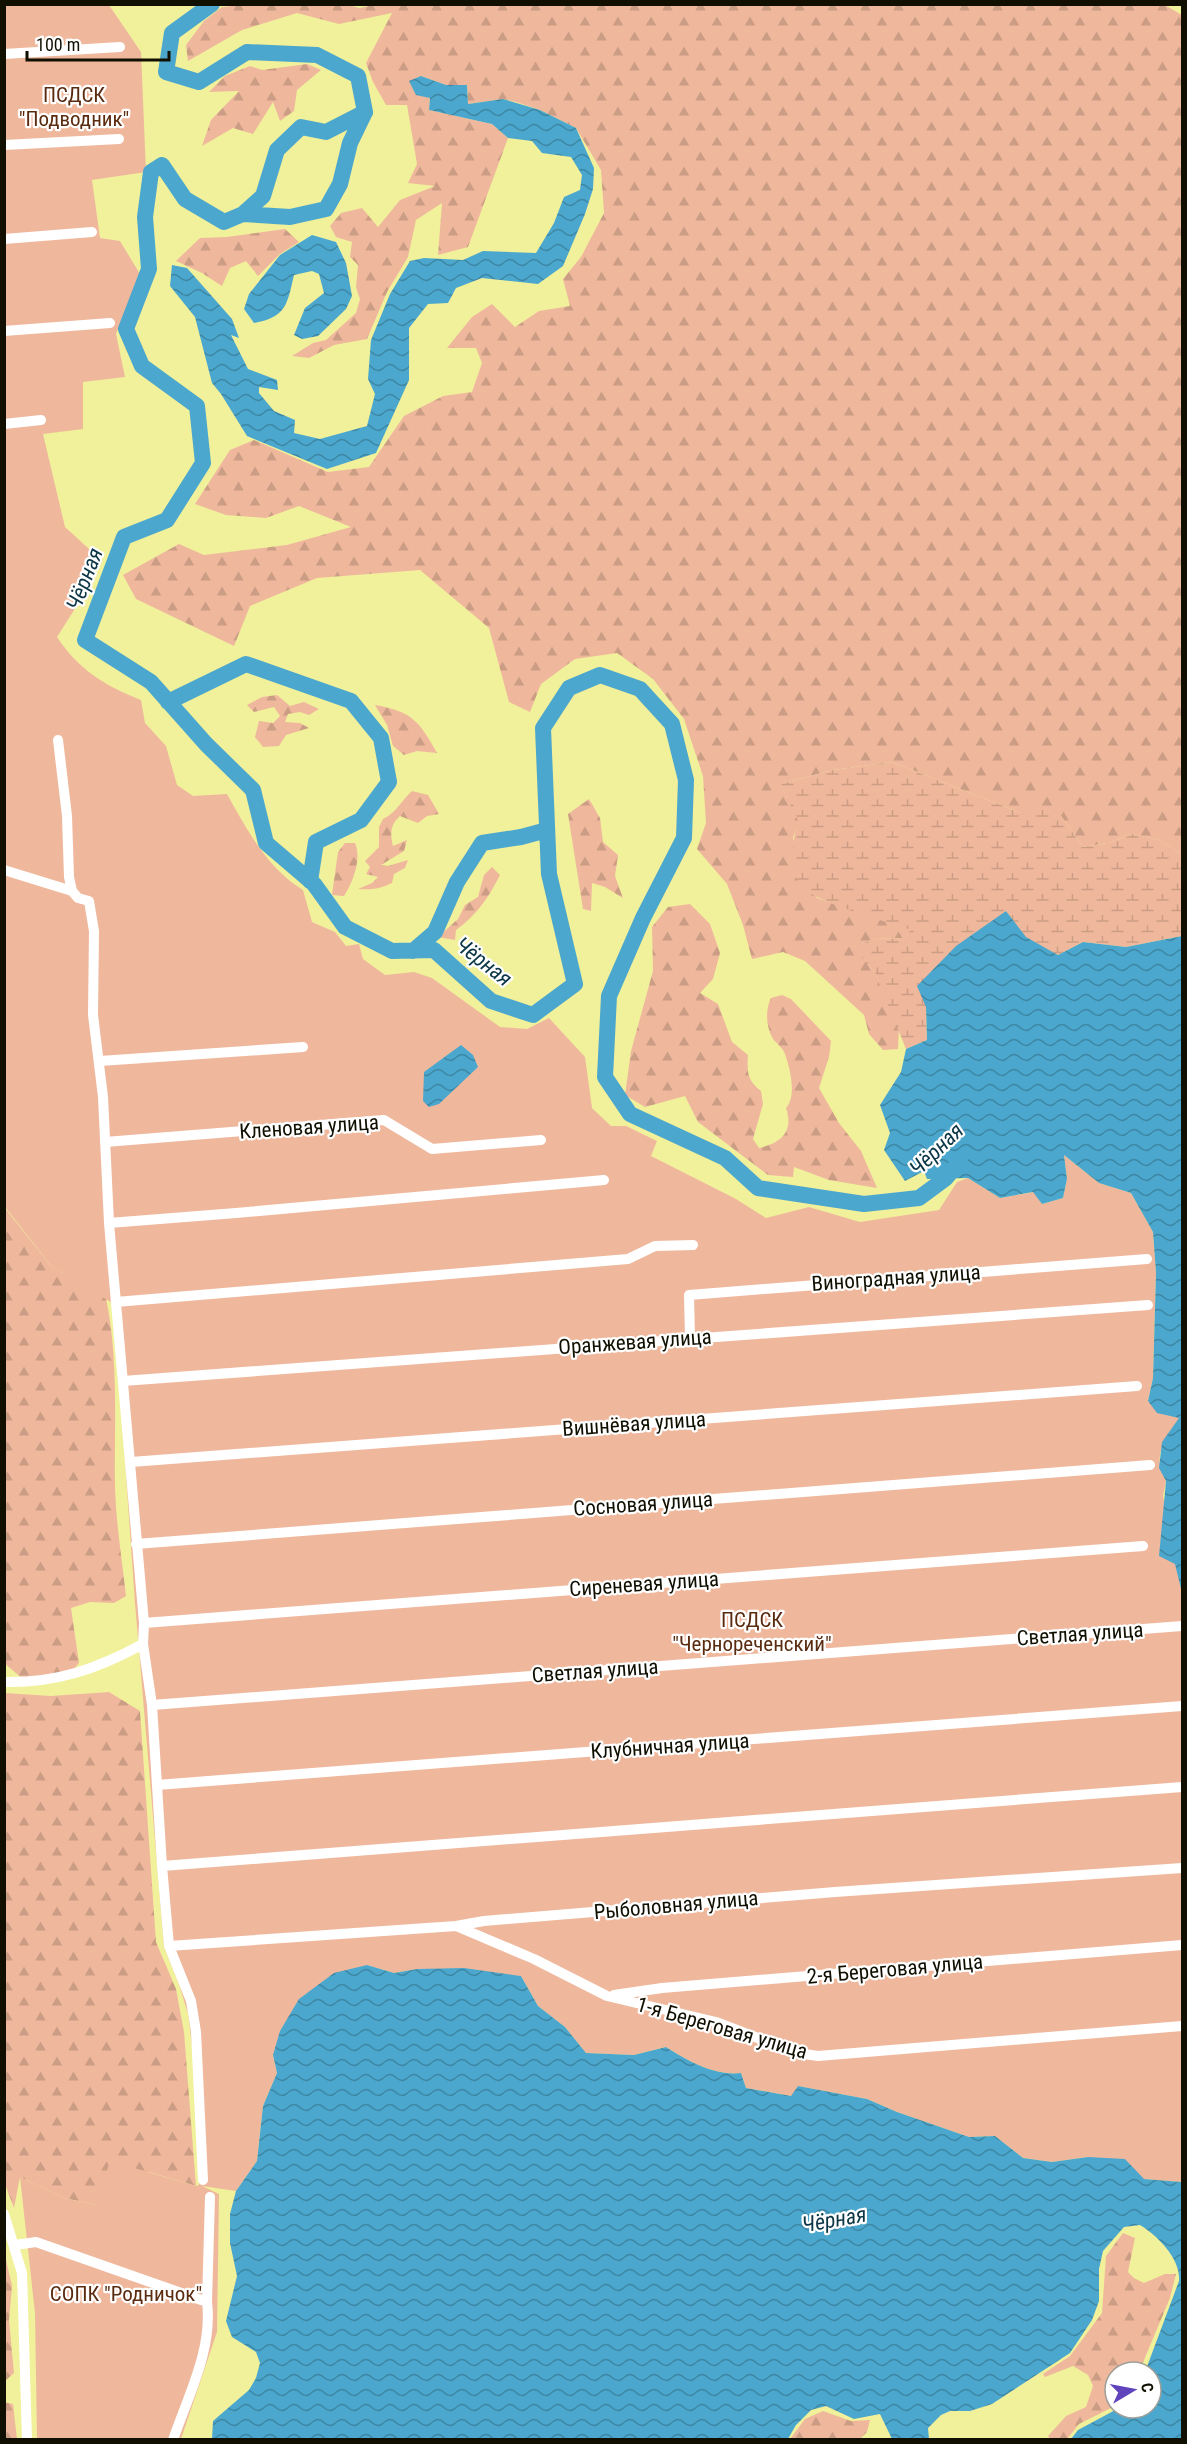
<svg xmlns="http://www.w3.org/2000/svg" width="1187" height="2444" font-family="'Roboto Condensed',sans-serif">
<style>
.forest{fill:url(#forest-firs)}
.wetland{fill:url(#wetland-marsh)}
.green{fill:#efb89d}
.water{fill:url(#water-waves)}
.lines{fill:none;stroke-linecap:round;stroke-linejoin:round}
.river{stroke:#4ba7cd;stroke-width:16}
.minor{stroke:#fff;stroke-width:10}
.labels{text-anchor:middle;stroke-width:4.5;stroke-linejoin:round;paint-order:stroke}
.park-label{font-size:21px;fill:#5a2b0f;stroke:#fff}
.street-label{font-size:21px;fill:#100f00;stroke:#fff}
.water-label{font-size:22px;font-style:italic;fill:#0c3646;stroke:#fff}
</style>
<defs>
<pattern id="forest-firs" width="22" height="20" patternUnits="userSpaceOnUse" patternTransform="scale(1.5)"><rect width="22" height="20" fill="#efb89d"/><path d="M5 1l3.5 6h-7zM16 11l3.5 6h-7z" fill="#cc9d85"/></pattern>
<pattern id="wetland-marsh" width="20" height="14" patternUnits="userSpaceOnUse" patternTransform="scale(1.5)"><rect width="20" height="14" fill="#efb89d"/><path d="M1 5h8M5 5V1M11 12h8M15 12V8" fill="none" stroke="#cc9d85"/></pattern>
<pattern id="water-waves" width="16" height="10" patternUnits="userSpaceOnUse" patternTransform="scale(1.5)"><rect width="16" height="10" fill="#4ba7cd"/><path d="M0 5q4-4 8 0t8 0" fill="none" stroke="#3d86a4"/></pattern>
</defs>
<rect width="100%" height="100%" fill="#f1f09b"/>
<path class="forest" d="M252,4H343L360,8L377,4H1163L1182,15V854L1159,840L1132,834L1108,843L1083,847L1061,816L1021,813L892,762L833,770L780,784L799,821L793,838L817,898L912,930L904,938L874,939L855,947L875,973L899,1028L898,1049L883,1050L869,1034L864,1015L805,961L783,952L752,959L743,925L727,884L697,849L706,823L703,776L684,719L653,679L617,653L575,659L541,684L530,712L509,702L489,628L420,570L317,578L250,606L234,646L136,599L123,575L179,544L204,555L287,545L351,527L299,506L266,518L226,515L195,504L230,450L254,440L328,472L369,467L404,416L443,396L472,392L482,363L476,348H447L472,317L492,304L515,327L539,311L570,306L563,279L581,257L604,213L601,170L576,128L540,110L516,102L503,99L468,104L467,85H446L421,76L430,98L429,110L492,124L508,138L468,247L438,255L442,203L416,220L408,257L387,292L367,339L334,345L309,358L292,356L313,343L326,340L356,313L360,299L356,287L358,265L350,257L352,242L336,237L330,226L341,213L362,208L378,227L400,200L435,186L408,183L417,164L407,105H386L373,82L366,63L392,13L339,24L297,13L242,30L188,61L186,45L204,21L222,7Z
M307,64L321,70L297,90L294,111L280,121L273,102L253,134L233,128L202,146L211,120L239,91L209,92L225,76L250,66L262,70Z
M285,229L299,242L280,254L258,276L246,261L230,268L222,286L202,273L176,261L200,238L227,237Z
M277,695L290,706L304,702L319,709L309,715L300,712L288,714L285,722L300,723L309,728L286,735L279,746L263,747L255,737L259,721L273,723L280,716L274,707L254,712L247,705L262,697Z
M375,705C413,712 419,721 437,753L417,751L404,755L393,746L387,725Z
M412,791L428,795L439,814L427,816L418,823L400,816C390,825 390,834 393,846L407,840L404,851L381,865L388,866L408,860L405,868L394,874L392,883C380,889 371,890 358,889L372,883L378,877L366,874L370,867L365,861L379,847V827L383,819C396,813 401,801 412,791Z
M589,799L600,818L603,842L618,855L615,876L623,898L605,887L592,883L591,911L583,909L568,814Z
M345,843H355C362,859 353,882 344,896L332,895L338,852Z
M492,867L500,875C489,897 476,916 456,930L455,940L438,937L458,919L465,905L478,897L484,875Z
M690,904L710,924L720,953L713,979L700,993L718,1004L732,1042L748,1055C747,1072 747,1080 761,1091L763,1104L753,1139L759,1148C781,1143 794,1132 786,1108C797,1096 790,1068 785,1054C783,1048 777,1044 773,1039C766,1027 765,1010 771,998L782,995L791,999L831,1041L829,1057L819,1088L839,1123L861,1151L877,1188L829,1180L794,1167L793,1177L768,1175L698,1122L685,1096L645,1107L625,1095L631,1051L653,971L652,927L668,907Z
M4,1207L52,1267L106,1298C119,1361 114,1423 115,1486C116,1523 122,1560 126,1596L114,1603L90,1602L71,1608L79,1663L72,1671L23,1679L4,1663Z
M109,1692L140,1711L156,1942L176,1989L184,2032L196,2186L149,2172L96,2205L64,2198L20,2177L14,2208L5,2184V1693L51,1696Z
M1123,2233L1135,2238L1128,2272L1134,2278L1144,2283L1165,2274H1176L1170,2298L1139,2372H1115V2406L1079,2424L1067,2439H1050L1048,2436L1066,2416L1086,2407L1093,2386L1088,2375L1073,2366L1045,2377L1043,2374L1070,2356L1102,2313L1106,2256Z
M4,2251L12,2286L9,2320L14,2373L5,2381Z
M4,2402L13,2404L17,2439H5Z
M823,2411L851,2421L870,2420L867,2432L860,2439H790L805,2419Z"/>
<path class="wetland" d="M892,762L1021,813L1043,806L1061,816L1083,847L1108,843L1132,834L1159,840L1182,854V936L1126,947L1083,942L1058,955L1026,938L1006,911L926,1007L927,1040L906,1049L875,973L854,947L874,939L904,938L911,930C886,921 820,904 803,888C787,872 793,839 798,821L780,784L833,770Z"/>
<path class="green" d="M5,5H109L141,52L146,172L92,180L100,238L120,241L140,274L116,334L125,377L83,382V429L43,434L65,527L100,559L83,596L57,637C78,669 105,686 141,700L145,723L166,746L177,785L193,796L227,794C247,830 267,868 303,890L312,922L335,932L346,946L359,944L363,959L385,975L414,972L432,978L500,1027L527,1029L549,1018L585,1057L592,1108L611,1126H626L657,1141L651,1156L736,1199L766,1218L809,1207L860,1222L939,1210L957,1182L968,1178L1000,1198L1034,1192L1042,1204L1063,1198L1067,1179L1064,1155L1099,1183L1131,1193L1153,1232L1156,1273L1153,1378L1148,1401L1180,1418C1165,1439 1151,1455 1166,1481L1163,1496L1182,1593V2182L1144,2179L1088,2157L1052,2162L1023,2158L995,2136L969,2137L897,2112L867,2099L798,2086L792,2096L746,2088L741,2073C714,2076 688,2061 666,2047L634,2055L586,2053L565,2027L538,2006L521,1976L417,1969L394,1973L367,1965L273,2055L277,2073L263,2106L257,2161L236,2191L202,2186L219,2194L217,2332L181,2439H37L35,2313L20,2177L64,2198L96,2205L110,2161L196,2186L199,2185L193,2054L188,2014L179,1984L164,1947L135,1603L114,1304L52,1267L5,1207Z"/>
<path class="water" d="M421,76L446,85H467L468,104L503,99L540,110L576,128L594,168L593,189L585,214L563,266L538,284L482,278L456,288L448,303L428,304L409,328V380L376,453L327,469L247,436L221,394L212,383L195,317L170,286L172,265L187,268L232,319L239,338L231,335L248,369L277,380L278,390L259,387V393L274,411L295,420L294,433L320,439L367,426L375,394L368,379L371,340L390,294L410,261L424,258L463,260L483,251L536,253L554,223L564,197L580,190L582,175L571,157L542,153L532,141L508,138L492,124L429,110L430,98L416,95L409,81Z
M312,235L336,242L346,263L352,296L346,309L318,336L302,339L294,335L305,308L324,293L319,274L312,271L294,275C287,304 287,317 254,323L244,309L249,294L280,255Z
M1006,911L1026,937L1058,955L1083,942L1126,947L1182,936V1593L1175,1564L1159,1556L1166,1481L1159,1468L1162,1442L1179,1418L1157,1413L1148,1401L1153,1378L1156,1273L1153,1232L1131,1193L1099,1183L1064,1155L1067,1179L1063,1198L1042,1204L1033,1192L1000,1198L968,1178L927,1179L924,1171L905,1181L884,1150L890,1133L880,1105L901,1072L906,1049L927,1040L926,1007L917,986L956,946Z
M461,1045L473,1055L478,1067L439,1104L429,1107L423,1101L424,1072Z
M367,1965L394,1973L417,1969L464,1968L521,1976L538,2006L565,2027L586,2053L634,2055L666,2047C688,2061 714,2076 741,2073L746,2088L791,2096L798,2086L867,2099L897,2112L969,2137L995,2136L1023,2158L1052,2162L1088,2157L1125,2159L1144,2179L1182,2182V2439H1071L1078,2430L1119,2408H1151V2372H1145L1179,2281C1181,2259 1158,2236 1140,2225L1124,2227L1103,2251L1099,2269V2301L1092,2320L1070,2353L992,2404L970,2411H950L941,2415L928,2428L929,2439H892L880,2414L854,2419L826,2406L811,2410L796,2425L788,2439H212L213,2421L249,2390L256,2378L260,2363L256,2352L232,2337L226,2321L237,2276L230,2243V2214L236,2191L257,2161L263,2106L277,2073L273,2055L280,2031L299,1999L334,1973Z"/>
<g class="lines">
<path class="river" d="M212,4L172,33L166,72L199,82L247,52L317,55L358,76L365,112L326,132L301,127L277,150L263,196L243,214L224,222L185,199L162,165L151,172L145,217L149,269L126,329L142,366L197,406L203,463L167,520L124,537L85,640L151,682L206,744L253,790L266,843L314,884L345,927L392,951L434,950L491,1001L533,1015L575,984L549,874L543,728L569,688L600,675L640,689L672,724L686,780L684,838L643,918L609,996L605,1077L630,1114L725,1158L758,1188L864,1204L919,1198L946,1178L960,1161
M243,214L290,217L326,209L340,184L350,143L365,112
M168,702L246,664L351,701L381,738L389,782L361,820L316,842L310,881
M413,951L435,932L457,882L482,843L521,837L547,830"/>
<path class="minor" d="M4,54L120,47
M4,145L119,139
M4,239L92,232
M4,331L110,323
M4,424L41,420
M58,740L67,816L69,877L72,891L78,898L89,901L94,931L93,1015L103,1097L109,1223L144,1623L143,1644L152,1705L162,1866L169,1946L191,2001L196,2032L203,2180
M4,870L72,891
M100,1061L303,1047
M105,1142L384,1120L432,1149L541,1140
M109,1223L236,1213L604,1180
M116,1302L628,1259L655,1246L693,1245
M690,1338L689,1295L1147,1259
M123,1381L1148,1305
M131,1462L1137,1386
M136,1544L1150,1465
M144,1623L1143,1546
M4,1682C57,1683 97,1669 143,1644
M152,1705L1182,1626
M157,1785L1182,1706
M162,1866L1182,1787
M456,1926L534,1959L607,1996L716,2022L797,2053L818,2056L1182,2026
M169,1946L456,1926L484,1921L835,1892L1182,1868
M614,1995L662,1988L1182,1945
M4,2214L22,2273L27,2440
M15,2245L36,2242L207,2302
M173,2440C188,2396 213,2349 207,2302L210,2197"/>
</g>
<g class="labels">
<g class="park-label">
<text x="74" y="102">ПСДСК<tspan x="74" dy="24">"Подводник"</tspan></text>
<text x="752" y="1627">ПСДСК<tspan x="752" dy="24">"Чернореченский"</tspan></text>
<text x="126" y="2301">СОПК "Родничок"</text>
</g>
<g class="street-label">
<text transform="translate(309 1127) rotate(-4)" y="7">Кленовая улица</text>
<text transform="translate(896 1278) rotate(-4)" y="7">Виноградная улица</text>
<text transform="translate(635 1342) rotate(-4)" y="7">Оранжевая улица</text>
<text transform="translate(634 1424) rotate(-4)" y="7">Вишнёвая улица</text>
<text transform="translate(643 1504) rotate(-4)" y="7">Сосновая улица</text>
<text transform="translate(644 1584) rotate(-4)" y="7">Сиреневая улица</text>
<text transform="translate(1080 1634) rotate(-4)" y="7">Светлая улица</text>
<text transform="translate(595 1671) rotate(-4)" y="7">Светлая улица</text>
<text transform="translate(670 1746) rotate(-4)" y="7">Клубничная улица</text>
<text transform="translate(676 1905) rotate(-5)" y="7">Рыболовная улица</text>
<text transform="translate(895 1969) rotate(-5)" y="7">2-я Береговая улица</text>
<text transform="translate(722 2028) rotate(16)" y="7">1-я Береговая улица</text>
</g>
<g class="water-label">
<text transform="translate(84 579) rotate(-69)" y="8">Чёрная</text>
<text transform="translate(484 961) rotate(38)" y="8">Чёрная</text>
<text transform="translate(936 1149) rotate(-44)" y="8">Чёрная</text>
<text transform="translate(834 2219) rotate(-10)" y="8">Чёрная</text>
</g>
</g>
<rect width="1187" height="2444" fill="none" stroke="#100f00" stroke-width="12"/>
<g transform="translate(1133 2390) rotate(80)"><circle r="28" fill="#ffffff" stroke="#9f9f99" stroke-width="1.5"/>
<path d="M0-4.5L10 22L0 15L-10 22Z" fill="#5f44bc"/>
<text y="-9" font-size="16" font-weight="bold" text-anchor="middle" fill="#100f00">С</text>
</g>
<path d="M27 51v9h142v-9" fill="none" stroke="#100f00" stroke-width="3"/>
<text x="36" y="51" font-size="18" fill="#100f00" stroke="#ffffff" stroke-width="4.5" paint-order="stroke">100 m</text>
</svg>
